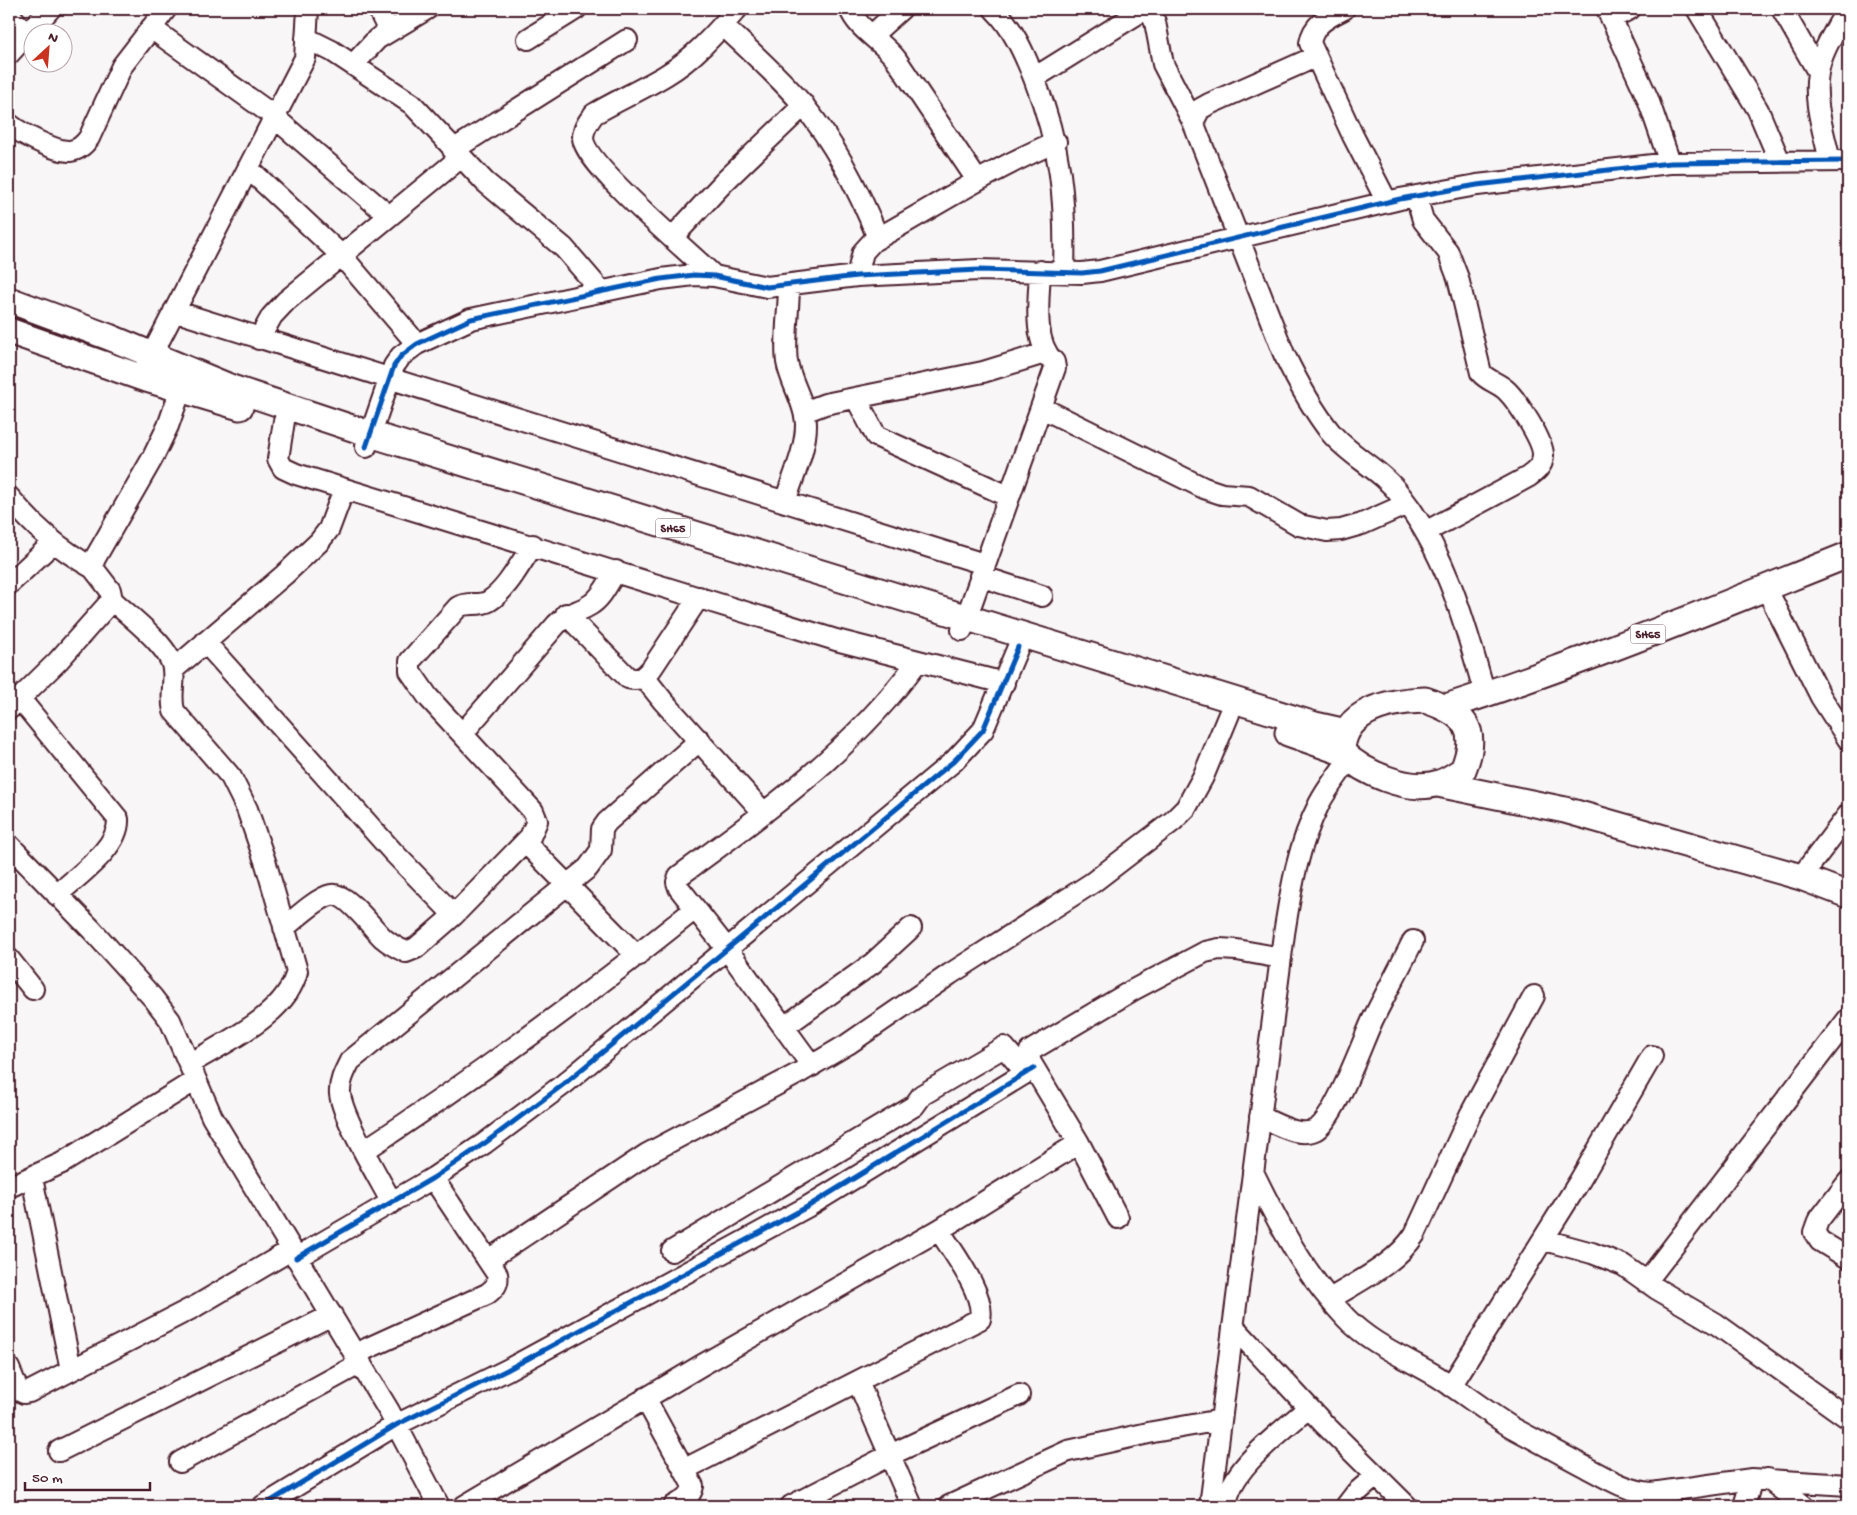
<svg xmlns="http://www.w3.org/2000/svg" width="1857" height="1515" font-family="'Gochi Hand',sans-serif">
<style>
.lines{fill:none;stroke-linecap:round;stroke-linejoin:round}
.minor-casing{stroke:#4a1f2b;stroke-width:24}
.major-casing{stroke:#4a1f2b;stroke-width:29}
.minor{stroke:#fff;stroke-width:20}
.major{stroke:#fff;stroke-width:25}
.cycleway-casing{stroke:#fff;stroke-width:8}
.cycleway{stroke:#0057b8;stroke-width:5}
.labels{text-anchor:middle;stroke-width:5;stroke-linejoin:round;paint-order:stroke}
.shield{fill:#fff;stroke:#80626b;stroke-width:1}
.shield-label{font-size:12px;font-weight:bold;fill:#4a1f2b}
</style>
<rect width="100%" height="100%" fill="#f8f6f7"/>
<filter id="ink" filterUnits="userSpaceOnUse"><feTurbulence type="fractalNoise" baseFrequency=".02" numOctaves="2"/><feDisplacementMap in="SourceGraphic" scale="10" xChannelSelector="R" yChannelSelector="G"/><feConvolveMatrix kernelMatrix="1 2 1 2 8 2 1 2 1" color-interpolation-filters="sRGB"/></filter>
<g filter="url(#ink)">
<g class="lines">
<g class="minor-casing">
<path id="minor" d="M378,9L389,31
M850,9C857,29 883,42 896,59L977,180
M994,9C1013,28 1024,53 1034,78C1061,147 1066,199 1064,272
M1149,9L1155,22L1163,64L1193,122
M1344,9C1328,17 1313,24 1310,43L1353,136L1387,202
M1607,9L1648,99L1670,163
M1697,9L1758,110L1780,162
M1782,9L1818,72
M9,13L26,35
M1612,18L1630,9
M723,25C750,51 780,77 804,106C835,144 860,193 878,238
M151,28L267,111L389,216
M872,35L901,9
M306,38L332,51L412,104L485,182L564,248L602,292
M528,39L576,9
M9,54L50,9
M1315,57L1209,104L1200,109L1193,122L1284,354C1297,381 1312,409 1331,433C1351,457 1382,470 1401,496C1447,554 1465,624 1485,694
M353,65L377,39L427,9
M1034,78L1145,9
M9,124C20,133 55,152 70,151C79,150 84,145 89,138L122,66L166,9
M453,150L627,40
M1830,161C1824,133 1813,102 1818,73C1821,51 1837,28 1847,9
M248,168L341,255L417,344
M1416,196L1423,220L1448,252L1458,278L1481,373C1488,381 1499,383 1507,391C1517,401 1544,441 1543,456C1543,466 1535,472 1528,477L1427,531
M673,237L724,182L804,105
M714,276C690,253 584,164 583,138C583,128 589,121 594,114C618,100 643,89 666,75C694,58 715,34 737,9
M857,276L863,252L873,241C934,207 992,169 1056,142
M174,311L984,564
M259,339L272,316L286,301L460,158
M145,368L305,58L308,9
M856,398L876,436L1008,496
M1042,408L1204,488L1222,494L1249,496L1299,525L1327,531L1341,530L1362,524L1407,504
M804,412L825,404L983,372L1045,353
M284,421L278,459L283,468L296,474L836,640L1004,683
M366,447L394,366L401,356L417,344L471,319L661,279L694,275L714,276L767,287L857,276L979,270L1082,273L1100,271L1400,199L1477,185L1670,163L1848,161
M9,497C34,527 59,549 93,568
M785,502C792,479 806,450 806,425C806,404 791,384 787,362C784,342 789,308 789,286
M980,576L1042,596
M9,584L53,543
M1766,588L1821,697L1848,739
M112,600C129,616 171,647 173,669C175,685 170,695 174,711L231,777L247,809L266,864L297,971C287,1015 225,1042 189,1064
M566,614L628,678C641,681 644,677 652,668L699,597
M962,630L1055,368L1054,362C1032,342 1039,299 1040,271
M205,642L393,852L454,915
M173,670L284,575L319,542L329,529L344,489
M644,677L663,701L764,813
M20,699L118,819C120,847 77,876 57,895
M9,709L58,661L112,600L110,590L93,568L94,560L152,459L168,426L181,389
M462,734L556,625C569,611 576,614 590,605C602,598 608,583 616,571
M525,842L637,956
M9,845L92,930L153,998L170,1020L212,1117L389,1411L439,1506
M1801,877L1848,815
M284,928C295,919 317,898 331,895C347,892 372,928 383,938C390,944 397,948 406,952L416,948L454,915L530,837L537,821L533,811L428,697L410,671V661L458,607C468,601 479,607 489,601C507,590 521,562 533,545
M9,959L33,989
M784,1027L873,963L911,928
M812,1066L727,949L679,888L677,882L679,876C766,813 854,749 918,661
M1260,1117C1276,1123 1298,1138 1315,1130C1335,1120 1362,1042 1373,1019C1386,993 1400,967 1413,941
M365,1150C479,1076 589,994 695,909
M1253,1172C1279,1225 1305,1275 1346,1318C1372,1345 1407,1358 1438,1377C1463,1393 1487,1412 1513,1428C1535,1440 1558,1452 1580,1464C1603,1476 1625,1491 1652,1493L1752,1479L1848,1485
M32,1178L71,1370
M1848,1182L1818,1221L1814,1232L1820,1241L1848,1258
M9,1187L62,1163L196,1080
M392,1203C379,1178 343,1119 340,1094C339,1082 345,1071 350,1061L588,868L601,850L602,829L607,822L700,740
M1118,1218L1079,1143L1031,1063L1029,1056L1030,1051L1133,990L1205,952L1219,949L1237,950L1281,958
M1544,1240L1592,1253L1623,1265L1657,1289L1715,1323L1848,1418
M672,1251L914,1106L922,1095L1004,1047L1026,1073
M296,1258L433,1178L485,1143L564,1084L954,761L983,730L1018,647
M488,1260L647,1154L799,1073L848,1044L950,974L1092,883L1173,821L1186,808L1203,777L1229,714
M1646,1282L1848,1019
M1330,1299C1360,1280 1396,1264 1415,1234L1470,1115L1534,996
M1233,1326L1324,1424L1407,1506
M355,1354L487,1294C495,1288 499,1284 497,1274L433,1178
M9,1368L18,1390L24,1393L29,1392L196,1306L291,1250
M858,1382L912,1506
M1451,1386L1579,1182L1652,1056
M645,1398L693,1486C691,1497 683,1501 674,1506
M59,1451L332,1315
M180,1462L361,1363
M685,1469L980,1319C986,1295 952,1251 939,1230
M1768,1479L1803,1506
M263,1506L396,1425L507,1370L807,1207L1034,1068
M464,1506L702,1365L939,1230L1079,1143
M791,1506L890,1455L1019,1395
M949,1506L1068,1451L1153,1432L1221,1420
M1210,1506L1284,934C1291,889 1298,845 1319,804C1327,788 1339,774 1349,759
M1226,1506C1229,1468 1282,1432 1308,1408
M1346,1506L1356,1493L1376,1476
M1744,1506L1752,1479"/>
</g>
<g class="major-casing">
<path id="major" d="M9,300L109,337L232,388L370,434L1315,725L1346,732
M9,331L140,377L240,407
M1425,700C1465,713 1480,729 1463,770C1455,775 1447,781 1439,783C1409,793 1363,773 1342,752C1342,709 1392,701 1425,700Z
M1446,707C1583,663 1715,608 1848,555
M1288,733L1342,752
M1438,784L1565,810L1801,877L1848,895"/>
</g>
<use href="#minor" class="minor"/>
<use href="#major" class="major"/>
<g class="cycleway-casing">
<path id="cycleway" d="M366,447L394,366L401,356L417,344L471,319L661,279L694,275L714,276L767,287L857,276L979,270L1082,273L1100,271L1400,199L1477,185L1670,163L1848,161
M296,1258L433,1178L485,1143L564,1084L954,761L983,730L1018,647
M263,1506L396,1425L507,1370L807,1207L1034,1068"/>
</g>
<use href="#cycleway" class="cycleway"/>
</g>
</g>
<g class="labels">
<g class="shield">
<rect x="655.5" y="518.5" width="35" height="19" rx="4"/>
<rect x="1630.5" y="624.5" width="35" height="19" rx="4"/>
</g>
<g class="shield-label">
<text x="673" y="532">SH65</text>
<text x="1648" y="638">SH65</text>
</g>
</g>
<rect width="1857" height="1515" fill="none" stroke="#fff" stroke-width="30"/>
<rect x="15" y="15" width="1827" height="1485" fill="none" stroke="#4a1f2b" stroke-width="2" filter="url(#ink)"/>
<g transform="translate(48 48) rotate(26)"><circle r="24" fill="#ffffff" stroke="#b7a5aa"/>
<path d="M0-4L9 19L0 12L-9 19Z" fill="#c8321e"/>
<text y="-8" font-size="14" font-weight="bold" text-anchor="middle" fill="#4a1f2b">N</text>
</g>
<path d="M25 1482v8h125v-8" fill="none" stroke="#4a1f2b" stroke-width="2.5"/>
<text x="32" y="1482" font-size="15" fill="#4a1f2b" stroke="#ffffff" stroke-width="4" paint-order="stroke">50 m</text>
</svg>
